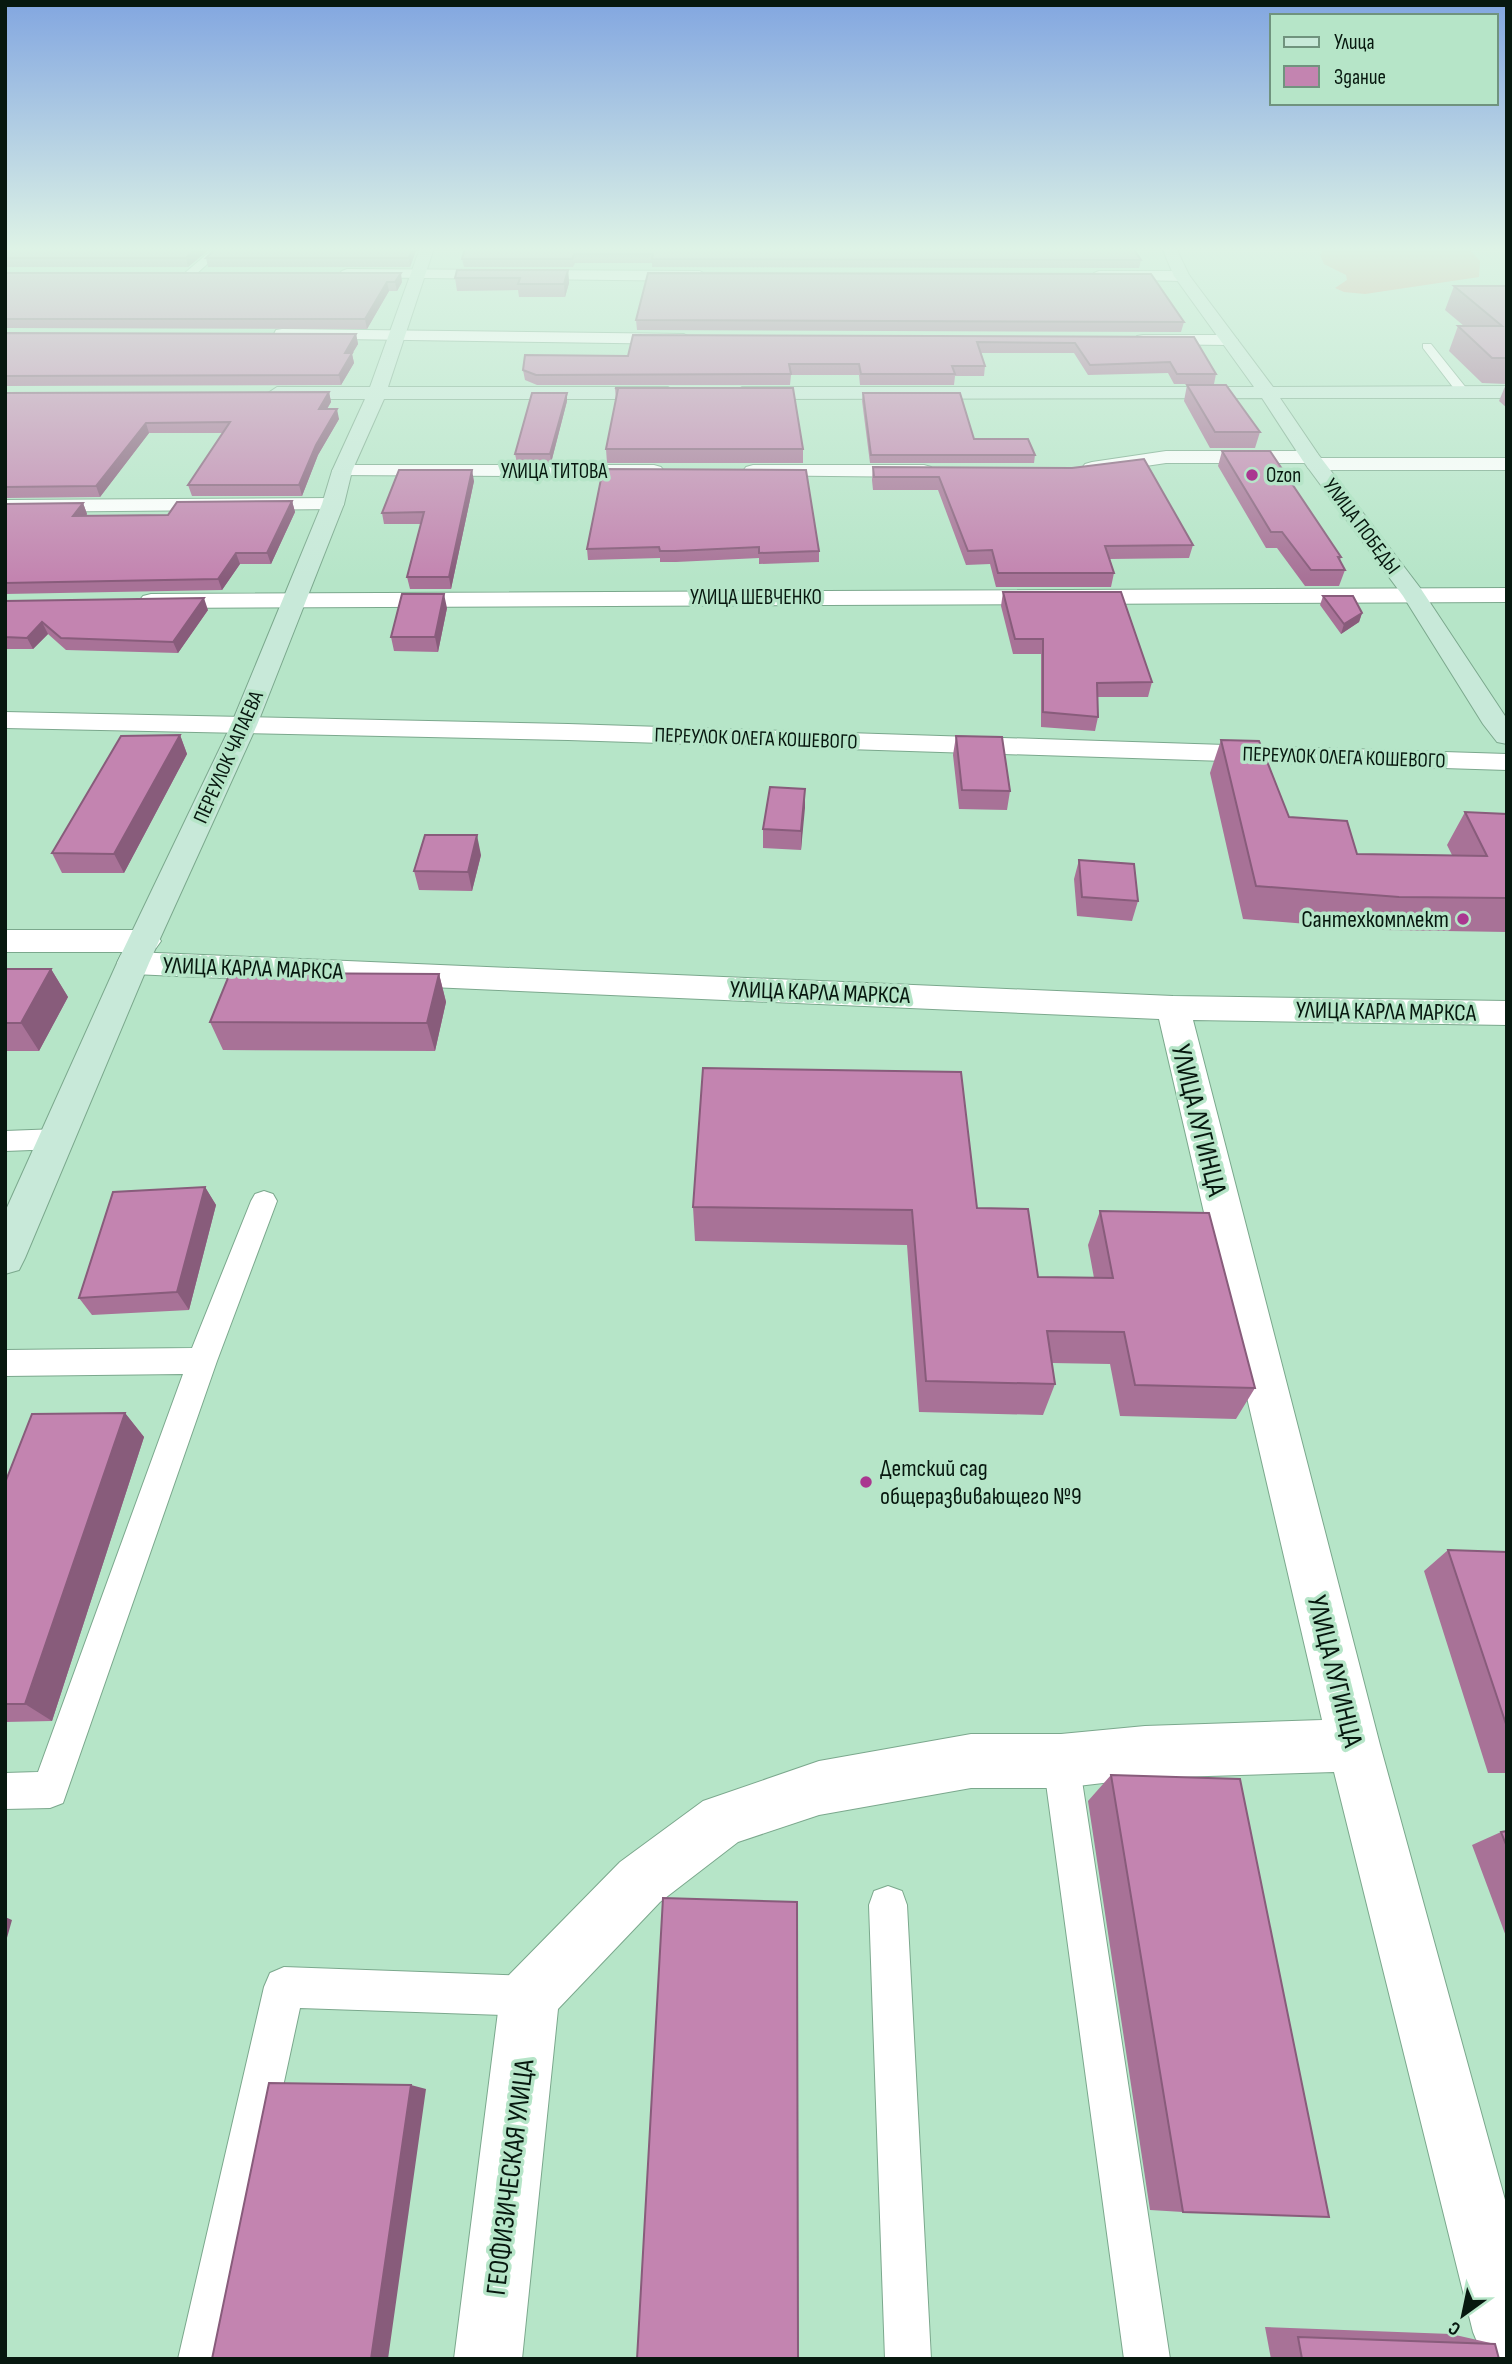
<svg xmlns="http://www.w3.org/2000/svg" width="1512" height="2364" font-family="'Sofia Sans Condensed',sans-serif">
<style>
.green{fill:#dd9782}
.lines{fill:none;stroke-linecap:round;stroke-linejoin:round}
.lane-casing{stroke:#7ba88d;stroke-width:2}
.street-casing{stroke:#7ba88d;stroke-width:2}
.secondary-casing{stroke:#7ba88d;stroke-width:2}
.lane{fill:#fff;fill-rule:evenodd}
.street{fill:#fff;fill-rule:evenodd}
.secondary{fill:#c8e9d9;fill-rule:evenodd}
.wall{fill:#a87297}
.shaded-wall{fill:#885c7b}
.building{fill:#c384b0;stroke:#885c7b;stroke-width:2}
.poi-dot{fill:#aa3790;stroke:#b6e5c8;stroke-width:2.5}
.labels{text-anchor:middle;stroke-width:7;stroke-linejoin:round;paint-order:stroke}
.far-street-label{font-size:21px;fill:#07180f;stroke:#b6e5c8}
.far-poi-label{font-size:21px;fill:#07180f;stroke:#b6e5c8;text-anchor:start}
.poi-label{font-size:24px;fill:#07180f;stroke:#b6e5c8;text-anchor:end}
.street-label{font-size:24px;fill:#07180f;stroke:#b6e5c8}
.near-street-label{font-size:28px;fill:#07180f;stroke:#b6e5c8}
</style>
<rect width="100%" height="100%" fill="#b6e5c8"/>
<path class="green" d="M1348,248H1468L1480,261L1479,277L1365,294L1344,292L1335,288L1347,280L1346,275L1324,264L1320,255L1323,249Z"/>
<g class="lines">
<g class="lane-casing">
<path id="lane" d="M214,248H225L194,276H186V272Z
M1423,344H1431L1467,389V395H1459L1423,348Z
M58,1129L67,1132L71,1139L67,1146L58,1149L5,1151V1131Z
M264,1191L273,1194L277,1201L217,1361L63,1803L50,1808L5,1809V1773L38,1772L183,1374L5,1376V1350L192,1348L251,1201L255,1194Z
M1061,1743L1074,1748L1079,1761L1170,2359H1124L1043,1761L1048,1748Z
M888,1886L902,1891L907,1905L931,2359H885L869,1905L874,1891Z
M284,1967L530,1976L544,1982L550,1996L544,2010L530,2016L300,2008L224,2359H178L264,1987L270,1973Z"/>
</g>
<g class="street-casing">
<path id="street" d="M347,269L700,271L708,276L700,281L342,277L339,274L342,271Z
M1099,271H1182L1190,276L1182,281L1094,279L1091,276L1094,273Z
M282,329L684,334L693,339L684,344L276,338L274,334L276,330Z
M1143,335H1229L1238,340L1229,345L1137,344L1134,340L1137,336Z
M1166,451H1310L1317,453L1319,458H1507V470H1315L1308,468L1306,463H1166L1092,474L1085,472L1082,468L1085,464L1092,462Z
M342,465H654L661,467L664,471L661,475L654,477L335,475L332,471L335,467Z
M753,465H924L931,467L934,471L931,475L924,477L746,475L743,471L746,467Z
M333,498L341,499L344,504L341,509L5,512V500Z
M1507,588V602L151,608L143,606L139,601L143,596L151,594Z
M5,712L568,724L1507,754V770L568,740L5,728Z
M5,930H145L156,934L161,941L156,948L145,952H5Z
M133,952L1173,996L1507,1001V1025L1193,1020L1380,1745L1507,2207V2359L1483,2356L1473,2332L1334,1772L1145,1778L1061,1788H971L819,1815L738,1842L660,1902L558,2009L522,2359H454L500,1996L509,1975L620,1862L703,1801L819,1761L971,1734H1061L1145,1726L1322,1720L1159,1019L133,974L121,971L117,963L121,955Z"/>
</g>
<g class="secondary-casing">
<path id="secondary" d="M420,248H434L388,387H668L677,393L668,399H384L352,471L344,504L257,725L149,963L25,1258L19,1270L5,1274V1212L117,963L231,725L322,504L332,471L365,399H277L268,393L277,387H370Z
M1162,248H1176L1189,275L1273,387L1507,386V398H1280L1318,454L1421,589L1507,719V744L1497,742L1483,724L1403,596L1303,461L1262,398L742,399L733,393L742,387H1254L1174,276Z"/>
</g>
<use href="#lane" class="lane"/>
<use href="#street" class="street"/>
<use href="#secondary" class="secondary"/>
</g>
<path class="wall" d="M5,248H211L188,267H5Z
M216,248H417L410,267H208L206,258Z
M465,248L1141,260L1139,268L652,267V263H575L573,267H464L462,259Z
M568,270L569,283L565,297H519L518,290L457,291L455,278Z
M5,273L402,282L397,291H389L367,329L5,328Z
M1454,286H1507V408L1499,401L1506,384L1482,383L1449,351L1458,326H1464L1445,310Z
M636,320L1184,322L1181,332L637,330Z
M5,333L356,334L358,344L352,354L354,363L341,385L5,386Z
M633,335L1194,337L1216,374L1214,384H1174L1168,373L1088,375L1074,353H981L985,366L984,376H955L954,385H860L859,375H791L790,385H537L525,380L523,370L628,356Z
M1187,385L1260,432L1255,448H1210L1184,401Z
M615,388L803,449V463H607L606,449L616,401Z
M329,392L331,402L327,409L339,419L318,455L302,496H192L188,485L223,433H149L100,497L5,498V393Z
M863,393L974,439L1035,455L1034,463H870L862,401Z
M567,401L551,463H517L515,454Z
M1222,451L1341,557L1340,560L1345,570L1339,586H1305L1277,548H1266L1218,466Z
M873,467L1072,468L1193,545L1189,558L1110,559L1114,573L1111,587H996L990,564L966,565L938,490H873L872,480Z
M603,469L819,551V562L759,564V558L676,562H660V558L588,560L587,549Z
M474,481L451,589H410L407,577L421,524H384L382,513Z
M292,501L295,512L271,564H240L222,590L5,594V504L83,503L87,514L86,516L168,515Z
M1003,592L1152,682L1148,697H1097L1098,717L1095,731L1041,727V654H1013L1001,606Z
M1323,596L1362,613L1359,622L1341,634L1320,605Z
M5,601L208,610L178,653L66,650L48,634L33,649H5Z
M447,608L438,652L394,651L391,637Z
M180,735L187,754L124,873H62L52,853Z
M956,736L1010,791L1007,810L959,809L953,755Z
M1221,740L1289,817L1357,854L1452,855L1447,845L1465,812L1507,814V932L1383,930L1243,919L1210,773Z
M805,789L801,850L763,848V829Z
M481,855L472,891L419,890L414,871Z
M1079,860L1138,901L1132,921L1077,916L1074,879Z
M5,969H51L68,997L39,1051H5Z
M439,974L446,1002L435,1051L223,1050L210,1022Z
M205,1187L216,1205L189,1310L92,1315L79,1298Z
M693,1207L977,1208L1038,1277L1094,1278L1088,1245L1100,1211L1255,1388L1236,1419L1120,1416L1110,1364L1052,1363L1055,1384L1043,1415L919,1412L907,1245L695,1241Z
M125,1413L144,1437L52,1721L5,1722V1483Z
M1448,1550L1507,1552V1773H1488L1424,1571Z
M1111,1775L1183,2212L1150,2210L1088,1801Z
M1507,1831V1939L1472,1845L1501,1832Z
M1265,2327L1451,2334L1495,2344L1499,2359H1271Z"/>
<path class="shaded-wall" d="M197,248H211L188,267L186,258Z
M412,248H417L410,267L409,258Z
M568,270L569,283L565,297L564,284Z
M401,273L402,282L397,291L395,282Z
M387,282L389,291L367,329L365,319Z
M356,334L358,344L352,354L354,363L341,385L339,375L345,353Z
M329,392L331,402L321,419L319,409Z
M567,393V401L551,463L550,454Z
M337,409L339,419L318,455L302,496L299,485L316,445Z
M146,423L149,433L100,497L96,486Z
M472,470L474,481L451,589L449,577Z
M292,501L295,512L271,564L267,553Z
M83,503L87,514L77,527L73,516Z
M236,553L240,564L222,590L218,579Z
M444,594L447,608L438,652L435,637Z
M204,598L208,610L178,653L173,642Z
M1362,613L1359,622L1341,634L1344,624Z
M42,622L48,634L33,649L27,638Z
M180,735L187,754L124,873L114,854Z
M805,789V808L801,850V831Z
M477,835L481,855L472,891L468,872Z
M51,969L68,997L39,1051L21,1023Z
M439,974L446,1002L435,1051L427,1023Z
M205,1187L216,1205L189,1310L177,1292Z
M125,1413L144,1437L52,1721L25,1704Z
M5,1917L12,1920L5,1945Z
M411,2085L426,2089L388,2359H371Z"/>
<path class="building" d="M5,248H197L186,258H5Z
M216,248H412L409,258H206Z
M465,248H1133L1141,260L652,259L653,254H574L572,259H462Z
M457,270H568L564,284H518L520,278H455Z
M5,273H401L395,282H387L365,319H5Z
M648,273L1151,274L1184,322L636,320Z
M1454,286H1507V358H1492L1458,326H1502Z
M5,333L356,334L345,353H352L339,375L5,376Z
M633,335L1194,337L1216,374H1177L1170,362L1090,365L1075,343L977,342L985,366H952L955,374H861L859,364H789L791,374L536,375L523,370L525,355L628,356Z
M1187,385H1226L1260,432H1215Z
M615,388H793L803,449H606L618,389Z
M329,392L319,409H337L316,445L299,485H188L230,422L146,423L96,486L5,487V393Z
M532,393H567L550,454H515Z
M863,393H960L974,439H1028L1035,455H871Z
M1222,451H1270L1341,557H1338L1345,570H1311L1282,532H1271Z
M1144,459L1193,545L1105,546L1114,573H998L992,550L968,551L939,477H874L873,467L1072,468Z
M603,469L806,470L819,551L759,553V547L675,551H660L659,547L587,549Z
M399,470H472L449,577H407L424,512L382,513Z
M292,501L267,553H236L218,579L5,583V504L83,503L73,516L168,515L177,502Z
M1003,592H1121L1152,682L1097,683L1098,717L1043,712V639H1015Z
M402,594H444L435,637H391Z
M1323,596H1353L1362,613L1344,624Z
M204,598L173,642L61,638L42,622L27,638L5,637V601Z
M180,735L114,854L52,853L121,736Z
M956,736L1002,737L1010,791L962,790Z
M1221,740L1259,741L1289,817L1347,821L1357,854L1487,856L1465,812L1507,814V898L1399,897L1256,886Z
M770,787L805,789L801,831L763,829Z
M425,835H477L468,872L414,871Z
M1079,860L1134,864L1138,901L1082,897Z
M5,969H51L21,1023H5Z
M230,973L439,974L427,1023L210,1022Z
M703,1068L961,1072L977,1208L1028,1209L1038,1277L1113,1278L1100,1211L1209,1213L1255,1388L1135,1385L1124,1332L1047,1331L1055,1384L926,1381L912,1210L693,1207Z
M205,1187L177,1292L79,1298L113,1192Z
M125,1413L25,1704H5V1483L32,1414Z
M1448,1550L1507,1552V1727Z
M1111,1775L1240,1779L1329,2217L1183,2212Z
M1507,1831V1847L1501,1832Z
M663,1898L797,1902L798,2359H637Z
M269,2083L411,2085L371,2359H212Z
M1298,2337L1495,2344L1499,2359H1302Z"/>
<linearGradient id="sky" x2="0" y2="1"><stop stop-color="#82a6e0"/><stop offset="0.43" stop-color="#def3e6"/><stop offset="1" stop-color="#def3e6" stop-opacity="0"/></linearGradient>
<rect width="1512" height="579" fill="url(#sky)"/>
<g class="poi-dot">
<circle cx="1252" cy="475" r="7"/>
<circle cx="1463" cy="919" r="7"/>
<circle cx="866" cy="1482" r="7"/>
</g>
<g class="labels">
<g class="far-street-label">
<text x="554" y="478">УЛИЦА ТИТОВА</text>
<text transform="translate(1362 526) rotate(53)" y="7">УЛИЦА ПОБЕДЫ</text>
<text x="756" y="604">УЛИЦА ШЕВЧЕНКО</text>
<text transform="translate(756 738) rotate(2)" y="7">ПЕРЕУЛОК ОЛЕГА КОШЕВОГО</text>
<text transform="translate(228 757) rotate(-66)" y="7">ПЕРЕУЛОК ЧАПАЕВА</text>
<text transform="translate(1344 757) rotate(2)" y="7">ПЕРЕУЛОК ОЛЕГА КОШЕВОГО</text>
</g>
<g class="far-poi-label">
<text x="1266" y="482">Ozon</text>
</g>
<g class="poi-label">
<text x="1449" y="927">Сантехкомплект</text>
<text x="880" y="1476" text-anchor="start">Детский сад<tspan x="880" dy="28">общеразвивающего №9</tspan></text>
</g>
<g class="street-label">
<text transform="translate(253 968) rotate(2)" y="8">УЛИЦА КАРЛА МАРКСА</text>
<text transform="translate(820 992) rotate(2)" y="8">УЛИЦА КАРЛА МАРКСА</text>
<text transform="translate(1386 1011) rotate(1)" y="8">УЛИЦА КАРЛА МАРКСА</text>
</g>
<g class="near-street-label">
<text transform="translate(1200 1120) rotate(76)" y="10">УЛИЦА ЛУГИНЦА</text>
<text transform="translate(1336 1671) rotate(76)" y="10">УЛИЦА ЛУГИНЦА</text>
<text transform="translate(509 2177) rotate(-83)" y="10">ГЕОФИЗИЧЕСКАЯ УЛИЦА</text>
</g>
</g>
<rect width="1512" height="2364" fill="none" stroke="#07180f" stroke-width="14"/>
<rect x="1270" y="14" width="228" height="91" fill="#b6e5c8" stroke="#70937e" stroke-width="2"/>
<rect x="1284" y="37" width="35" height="10" fill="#c8e9d9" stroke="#70937e" stroke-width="2"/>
<text x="1334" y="49" font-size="21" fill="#07180f">Улица</text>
<rect x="1284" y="66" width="35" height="21" fill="#c384b0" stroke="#70937e" stroke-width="2"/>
<text x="1334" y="84" font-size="21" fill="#07180f">Здание</text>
<g transform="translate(1463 2315) rotate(213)" stroke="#b6e5c8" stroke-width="5" paint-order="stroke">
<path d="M0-5L12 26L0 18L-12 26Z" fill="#07180f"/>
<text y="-10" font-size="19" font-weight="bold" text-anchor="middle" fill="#07180f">С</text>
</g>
</svg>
